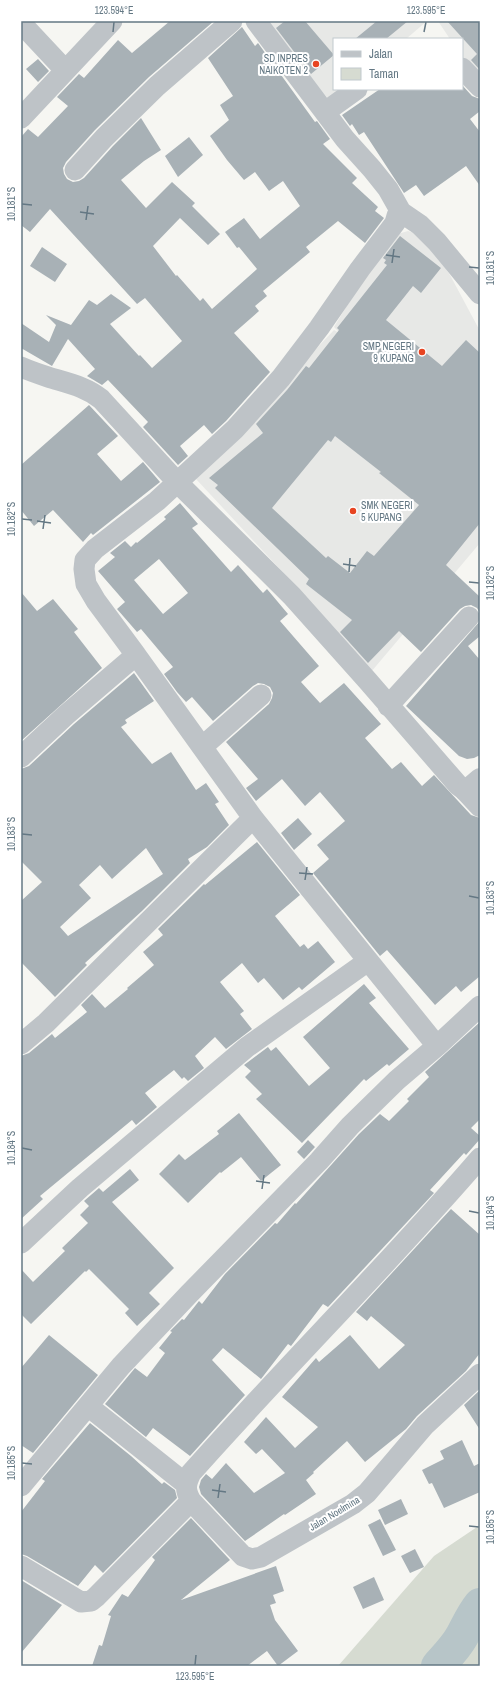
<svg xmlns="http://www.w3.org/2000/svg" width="501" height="1687" font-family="'Archivo Narrow',sans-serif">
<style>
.built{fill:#e7e8e6}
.green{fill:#d6dbd1}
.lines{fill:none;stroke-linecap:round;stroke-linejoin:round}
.river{stroke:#b7c5c8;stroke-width:34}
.building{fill:#a8b1b6;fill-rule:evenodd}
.minor{stroke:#bec3c7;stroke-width:21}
.tertiary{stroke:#bec3c7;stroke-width:22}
.ticks{fill:none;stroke:#647884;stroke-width:1.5}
.poi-dot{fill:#e74421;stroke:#fff;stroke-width:1.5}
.labels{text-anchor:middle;stroke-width:4;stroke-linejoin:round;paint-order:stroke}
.poi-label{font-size:10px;fill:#647884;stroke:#fff;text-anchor:end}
.street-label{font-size:10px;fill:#647884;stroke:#fff}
.neatline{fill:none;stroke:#647884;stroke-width:1.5}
.ticks-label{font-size:10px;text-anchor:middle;fill:#647884}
</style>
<rect width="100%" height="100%" fill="#f6f6f2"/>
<path class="built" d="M259,21H427L406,39H334V89H350L333,104Z
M438,21H480V81L462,56V39H450Z
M408,231L423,236L450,275L480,331V543L371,672L317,609L196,479L226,444L334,330L341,334L334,327L383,246L391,236Z"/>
<path class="green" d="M480,1525V1666H338L434,1556Z"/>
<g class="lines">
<path class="river" d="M438,1666C447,1656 456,1647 462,1636C468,1625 472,1615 480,1605"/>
</g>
<path class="building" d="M170,21H214L149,77L95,130L66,162L63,168L64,174L67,179L73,182L79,181L84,178L113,146L141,118L161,150L144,161L121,180L146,208L172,182L195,203L192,206L220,234L208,245L180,218L153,246L176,276L177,275L200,301L203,298L212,309L257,269L239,247L237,248L225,232L244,218L260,239L300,206L283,181L269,191L255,172L244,180L227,160L210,136L229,120L220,105L233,96L208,58L242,27L255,46L258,43L315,122L317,121L330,139L323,144L357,178L352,183L378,207L375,211L384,218L365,243L338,221L306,247L310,252L263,291L267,296L255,306L259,311L234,333L270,372L226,421L212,434L204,425L180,446L188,456L178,465L143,427L148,422L108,380L102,385L87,376L95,369L68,339L52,366L21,348V323L49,342L56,325L46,315L71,325L89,300L97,305L111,294L131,308L110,324L139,356L140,355L152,368L182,341L145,298L137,304L50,209L30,232L21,225V137L28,129L38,137L68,106L57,97L79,74L84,78L118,40L132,53Z
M285,21H305L334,55L311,74L276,28Z
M377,21H408L386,39H355Z
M447,21H480V70L471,60L477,54Z
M38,59L49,71L38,82L26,69Z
M462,85L472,96L480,99V111L470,119L480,132V186L466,166L424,196L416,185L404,193L364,132L359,135L352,124L350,126L342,115L380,89H462Z
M189,137L203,155L178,177L165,156Z
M400,236L441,268L421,293L413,286L386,320L442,366L466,340L480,353V523L446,565L480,597V613L477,608L471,605L465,606L460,609L421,652L399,631L368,663L340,632L352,620L306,584L309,579L215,488L218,485L209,478L263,433L256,424L287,390L306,366L309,368L339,330L337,328L387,265L384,263L386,260L383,258ZM335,436L381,472L379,473L419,505L374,556L367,551L350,573L328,556L326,558L272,508L328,440L331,442Z
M42,247L67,264L55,282L30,266Z
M89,405L118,436L97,454L121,481L143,462L160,482L93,535L91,533L83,542L53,510L34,526L21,510V465Z
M180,503L198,524L192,528L231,572L238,565L263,593L267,589L288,614L280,621L319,666L301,682L320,703L344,683L381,724L365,738L392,769L401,762L422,786L434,775L471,815L480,818V976L461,992L456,986L435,1005L387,950L380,956L313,873L329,859L317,845L345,821L320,792L305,806L282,779L256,801L246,788L258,779L226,742L269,704L272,698L273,693L270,687L264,684L258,683L253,686L213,721L192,697L186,702L177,692L164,674L173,667L141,629L137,632L117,609L125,602L98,571L115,557L110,553L125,541L131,547L136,542L137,543L166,519L164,517ZM159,559L188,593L163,614L134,580Z
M21,592L37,611L53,599L78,629L74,632L102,668L21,741Z
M480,621V636L468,646L480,660V755L474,758L467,759L459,756L406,706Z
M134,673L154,701L125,720L127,723L121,727L152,764L171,752L196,790L206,783L219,802L215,804L229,825L207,847L188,859L190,863L142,911L85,963L87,965L55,997L21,962V901L42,882L21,861V769L29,766L74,724ZM146,848L163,874L68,936L60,927L91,898L79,885L100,865L112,879Z
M298,818L312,834L294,850L281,833Z
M257,842L300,895L275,916L300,947L304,944L308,949L318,941L335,962L302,990L299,987L283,1000L264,978L258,983L242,963L220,982L244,1011L240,1014L252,1029L226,1049L215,1037L195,1056L204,1068L188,1081L184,1077L182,1079L174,1070L145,1093L157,1107L136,1125L132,1120L40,1196L43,1199L21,1219V1056L29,1053L52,1034L55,1038L87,1012L81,1005L92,994L105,1008L128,989L127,988L154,965L143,952L163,935L158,929L204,884L205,885Z
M364,984L376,998L369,1003L409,1049L389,1066L387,1064L366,1081L364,1079L302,1143L256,1099L262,1094L245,1077L251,1071L244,1065L268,1047L271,1051L276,1047L309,1086L330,1068L303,1037Z
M480,1022V1119L471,1128L480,1136V1139L466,1155L464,1153L430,1190L434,1193L328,1307L323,1304L291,1346L288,1344L261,1379L223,1348L212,1360L245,1395L190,1456L153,1428L146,1437L105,1404L135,1368L147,1377L165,1353L159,1348L172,1332L170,1331L182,1319L184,1320L199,1301L202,1304L225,1274L275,1223L277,1224L295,1203L296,1204L359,1134L380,1114L389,1121L409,1101L407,1099L429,1077L425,1072Z
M239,1113L281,1165L261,1181L241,1157L221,1173L220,1172L188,1203L159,1174L179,1154L185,1160L219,1134L217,1131Z
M308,1140L315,1147L304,1159L297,1152Z
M130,1169L139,1180L112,1202L174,1268L149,1293L160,1304L137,1326L125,1313L129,1309L89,1269L86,1272L85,1271L31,1324L21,1314V1269L33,1282L65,1251L62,1248L88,1223L80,1215L89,1206L84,1201L99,1188L103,1192Z
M451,1209L480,1235V1353L466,1371L417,1416L406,1429L365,1462L347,1441L313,1472L314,1473L306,1480L316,1494L285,1515L284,1514L245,1541L201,1494L199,1487L201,1480L206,1474L212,1479L226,1463L254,1493L285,1473L262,1449L256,1454L244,1442L266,1417L295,1448L318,1427L282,1397L316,1358L319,1362L350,1335L379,1369L405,1345L371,1316L367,1321L356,1312Z
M49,1335L98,1375L33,1453L21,1445V1368Z
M480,1390V1430L464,1405Z
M90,1423L131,1456L162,1484L164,1482L175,1490L177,1498L103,1573L95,1565L78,1586L27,1556L21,1554V1512L45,1481L42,1479Z
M462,1440L474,1466L480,1463V1492L444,1508L432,1483L429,1484L422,1470L444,1459L440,1451Z
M401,1499L408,1514L385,1525L378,1510Z
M191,1518L230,1560L181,1600L276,1566L284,1591L273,1595L276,1603L270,1605L275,1620L298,1651L278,1666L267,1651L247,1666H92L99,1645L102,1646L111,1616L108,1615L122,1594L128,1597L155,1560L152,1557Z
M380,1519L396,1550L383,1556L368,1525Z
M415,1549L424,1567L410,1573L401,1556Z
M374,1577L384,1600L363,1609L353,1587Z
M21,1580L62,1605L21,1653Z"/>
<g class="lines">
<path class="minor" d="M21,23L65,70
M462,68L480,87
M325,112L357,89
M21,118L112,21
M75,170L104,138L157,86L232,21
M401,212L420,225L437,242L480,294
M21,367C30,371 39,374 48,377C67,383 85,386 101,399L178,483L292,596L367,680L458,785L466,791
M136,655L96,601L86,584L84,569L85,560L95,549L157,501L235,429L281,378L319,328L360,269L395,223L397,216L401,212L388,189L372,169L345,139L256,21
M388,706L469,617
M202,747L261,695
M21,757L66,715L136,655L253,818L437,1046
M21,1044L46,1023L253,818
M21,1243L80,1188L247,1047L368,961
M88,1406L186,1484
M21,1486L121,1366L189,1294L319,1161L350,1126L397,1080L437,1046L480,1006
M191,1501L243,1556L252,1559L261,1557L353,1504L367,1493L425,1425L480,1374
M21,1566L81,1602L91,1601L96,1597L191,1501C185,1490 185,1485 191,1473C286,1366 387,1266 480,1158"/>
<path class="tertiary" d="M480,779L466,791L480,806"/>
</g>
<path class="ticks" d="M113,32L114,22M424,32L426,22M22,204L32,205M80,212L94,214M86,220L88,206M386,255L400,257M392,263L394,249M469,267L479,268M22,519L32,520M37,521L51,523M43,529L45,515M343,564L356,566M349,572L350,558M469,582L479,583M22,834L32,835M299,873L313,874M305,880L307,867M469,896L479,898M22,1148L32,1150M256,1181L270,1183M262,1189L264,1175M469,1211L479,1213M22,1463L32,1464M212,1490L226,1492M218,1498L220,1484M469,1526L479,1527M195,1665L196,1655"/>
<g class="poi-dot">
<circle cx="316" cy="64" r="4"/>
<circle cx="422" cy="352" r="4"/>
<circle cx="353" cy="511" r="4"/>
</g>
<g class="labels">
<g class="poi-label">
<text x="308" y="62">SD INPRES<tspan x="308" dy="12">NAIKOTEN 2</tspan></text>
<text x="414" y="350">SMP NEGERI<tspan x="414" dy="12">9 KUPANG</tspan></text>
<text x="361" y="509" text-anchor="start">SMK NEGERI<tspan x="361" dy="12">5 KUPANG</tspan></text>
</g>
<g class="street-label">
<text transform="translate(334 1513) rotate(-31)" y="4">Jalan Noelmina</text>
</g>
</g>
<rect width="501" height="1687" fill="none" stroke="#ffffff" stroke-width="44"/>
<rect x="333" y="38" width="130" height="52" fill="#ffffff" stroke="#c1c9ce"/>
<rect x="341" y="51" width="20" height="6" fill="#bec3c7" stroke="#c1c9ce"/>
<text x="369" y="58" font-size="12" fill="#647884">Jalan</text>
<rect x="341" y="68" width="20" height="12" fill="#d6dbd1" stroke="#c1c9ce"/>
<text x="369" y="78" font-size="12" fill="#647884">Taman</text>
<rect x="22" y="22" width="457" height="1643" class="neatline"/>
<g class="ticks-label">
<text x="114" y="14">123.594°E</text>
<text x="426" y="14">123.595°E</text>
<text transform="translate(11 204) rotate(-90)" y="4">10.181°S</text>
<text transform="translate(490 268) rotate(-90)" y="4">10.181°S</text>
<text transform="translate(11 519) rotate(-90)" y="4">10.182°S</text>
<text transform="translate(490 583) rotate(-90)" y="4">10.182°S</text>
<text transform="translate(11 834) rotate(-90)" y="4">10.183°S</text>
<text transform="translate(490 898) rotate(-90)" y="4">10.183°S</text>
<text transform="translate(11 1148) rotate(-90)" y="4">10.184°S</text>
<text transform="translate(490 1213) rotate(-90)" y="4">10.184°S</text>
<text transform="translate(11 1463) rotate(-90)" y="4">10.185°S</text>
<text transform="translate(490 1527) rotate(-90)" y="4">10.185°S</text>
<text x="195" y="1680">123.595°E</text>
</g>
</svg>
